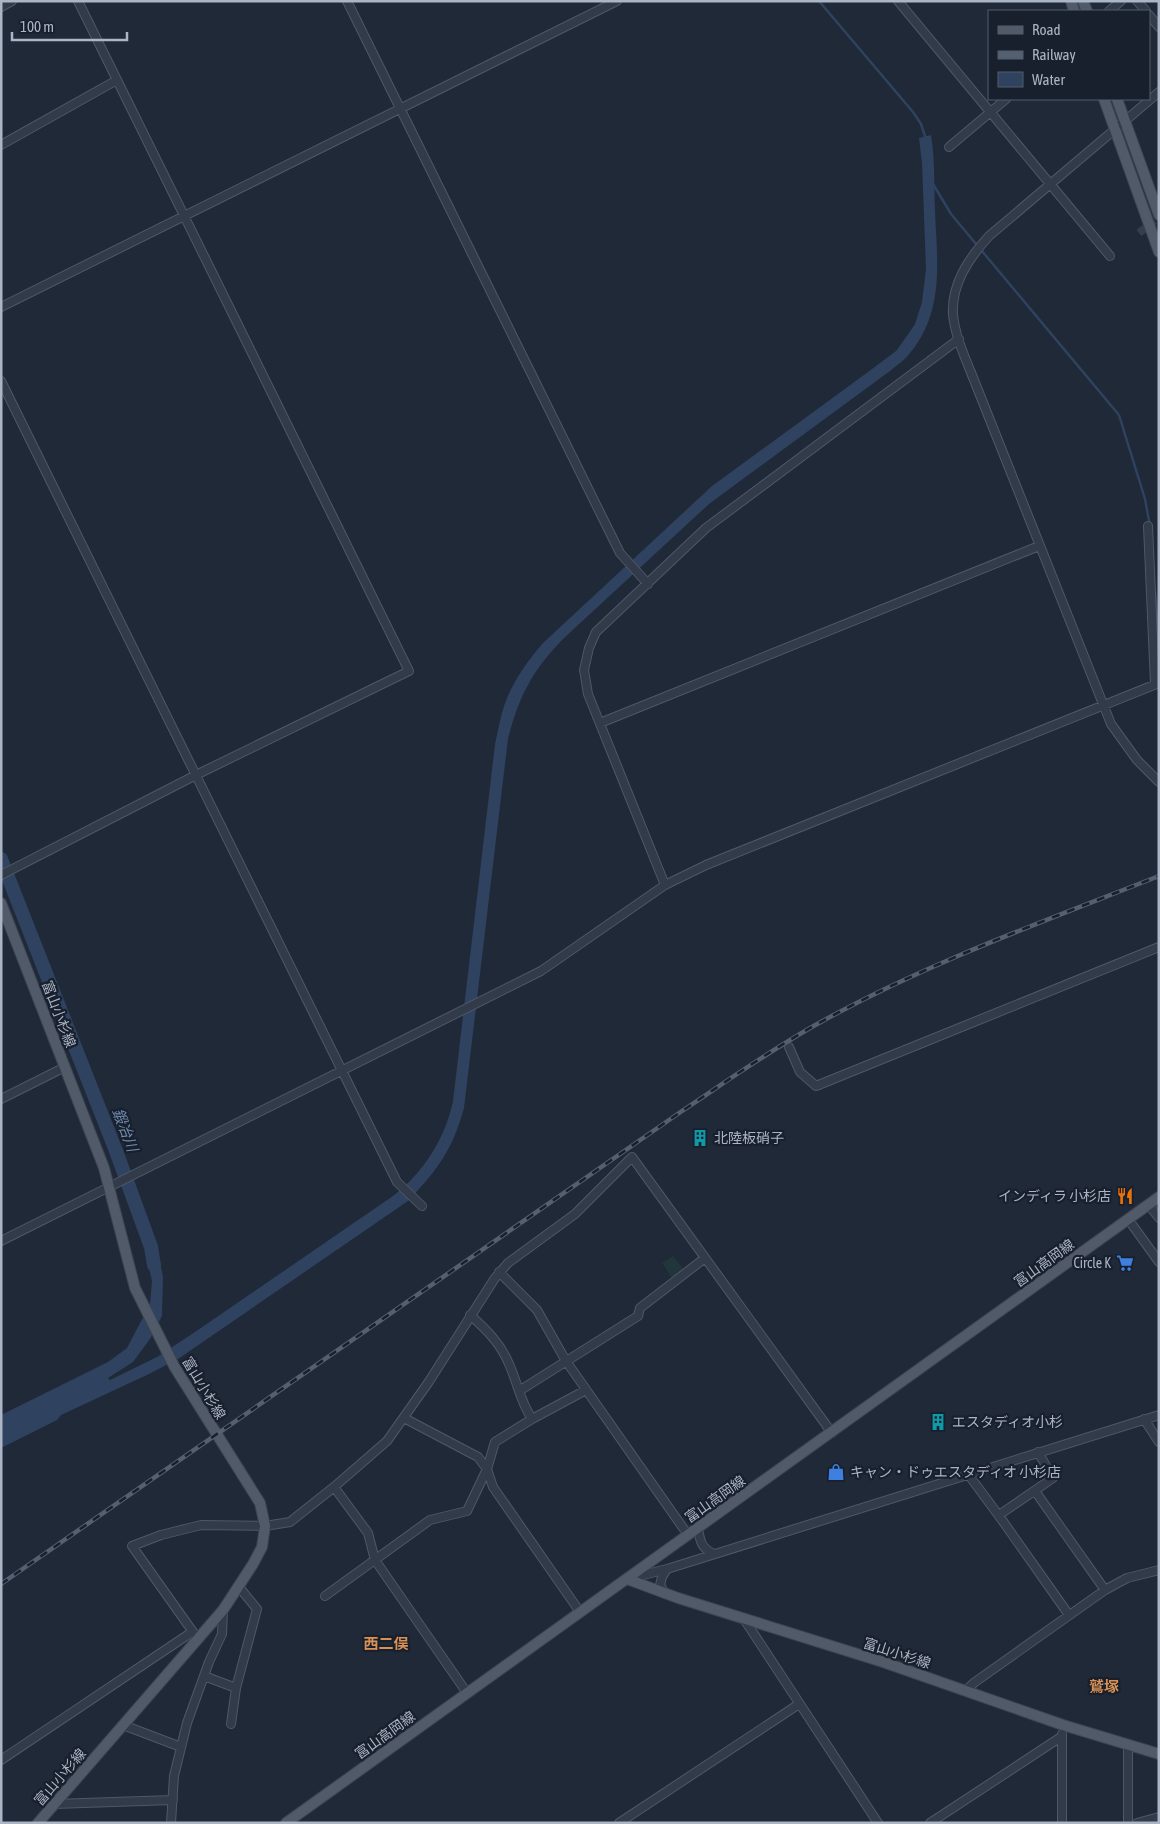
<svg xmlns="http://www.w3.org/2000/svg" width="1160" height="1824" font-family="'Asap Condensed','Noto Sans JP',sans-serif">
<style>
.green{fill:#21363a}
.water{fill:#2f425f}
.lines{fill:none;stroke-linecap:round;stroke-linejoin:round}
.stream{stroke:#2f425f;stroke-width:2.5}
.river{stroke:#2f425f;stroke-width:14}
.minor-tunnel{stroke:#343e4d;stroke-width:8;stroke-dasharray:8 4;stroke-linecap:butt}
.minor-casing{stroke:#505867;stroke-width:10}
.major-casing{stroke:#3c4452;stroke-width:12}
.minor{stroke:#323b49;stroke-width:8}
.major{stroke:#505a69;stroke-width:10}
.rail-casing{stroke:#545f70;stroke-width:4.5}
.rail{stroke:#18202d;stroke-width:2.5;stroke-dasharray:8;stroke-linecap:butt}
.labels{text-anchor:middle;stroke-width:4.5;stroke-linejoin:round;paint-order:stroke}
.street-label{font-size:14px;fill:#acb5c6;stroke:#18202d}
.poi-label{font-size:14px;fill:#acb5c6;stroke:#18202d;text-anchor:start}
.water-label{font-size:15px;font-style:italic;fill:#728bb1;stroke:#18202d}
.neighbourhood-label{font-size:15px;font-weight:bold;fill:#da9153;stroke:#18202d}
</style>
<rect width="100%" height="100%" fill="#1f2938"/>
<path class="green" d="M673,1256L684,1270L672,1278L662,1263Z"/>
<path class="water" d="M931,135C935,159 934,185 935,211C937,260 945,311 910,353C905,360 897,365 890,371L709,504L563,639C532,671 519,696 508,739L464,1108C452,1151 438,1169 408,1201L178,1359L149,1374L61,1415L57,1420L1,1448V1415L108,1362L127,1348L150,1304L152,1281L145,1250L157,1246L163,1277L162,1316L150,1339L133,1362L108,1378L110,1380L157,1357L195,1332L393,1196C423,1173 445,1139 453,1101L495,744C498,731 500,718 504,706C512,682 527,662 543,643L712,486L868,372L896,351L909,333L915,324L922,302L926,269L922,163L919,138Z"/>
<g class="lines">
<path class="stream" d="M819,1L913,112L921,124L926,139
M933,184L951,214L1119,415L1145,499L1150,526
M1155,591L1159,640"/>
<path class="river" d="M1,859L116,1151L151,1247L154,1265"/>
<path class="minor-tunnel" d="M1139,233L1159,217"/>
<g class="minor-casing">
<path id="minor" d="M347,1L620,553L648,584
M898,1L1110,256
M1137,1L1146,11
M1,7L12,1
M1109,11L1121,1
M1149,15L1159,27
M1159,92L989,236C969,258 951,284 953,315C955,334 963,353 970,370L1111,724L1137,760L1159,782
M1,145L117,80
M949,147L1006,99
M1,307L617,1
M1,381L397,1182L422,1206
M1148,526L1155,684
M600,723L1039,546
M1,875L196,775L409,671L78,1
M665,885L588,694L584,670L589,648L596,632L706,528L959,339
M789,1047L800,1072L816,1086L1159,947
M1,1099L65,1067
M1148,1204L1159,1218
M1128,1219L1159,1262
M1,1241L541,971L665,885L706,865L1159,683
M499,1272L537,1310L566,1361L688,1535
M470,1315C486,1329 501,1344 509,1364C518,1384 520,1401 532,1419
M519,1391L638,1316L640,1308L705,1258
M404,1418L478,1457L487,1469L493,1487L580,1612
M1144,1419L1159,1442
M968,1474L1002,1520L1069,1615
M334,1487L368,1533L375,1560L467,1693
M1035,1491L1105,1590
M999,1515L1053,1478L1038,1452
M698,1528C700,1541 701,1548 714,1554
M631,1578L667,1569L1159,1415
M665,1594L660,1585L662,1577L667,1569
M325,1596L430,1520L467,1511L487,1469L495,1442L532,1419L586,1390
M744,1619L878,1823
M198,1639L132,1546L161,1535L201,1525L265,1526L290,1522L334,1487L387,1441L428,1383L495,1278L508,1263L575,1214L632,1157L832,1433
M204,1676L236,1688
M965,1691L975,1682L1105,1590L1127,1578L1159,1570
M231,1724L236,1688L257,1609L239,1587
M123,1725L181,1747
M1062,1734V1823
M1,1760L192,1632
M54,1804L173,1800
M171,1823L174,1776L187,1723L209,1662L222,1634L223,1610
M619,1823L799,1704
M930,1823L1061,1737
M1128,1823V1745
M1137,1823L1159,1817"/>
</g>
<g class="major-casing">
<path id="major" d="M1071,1L1074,11
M1083,1L1087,11
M1104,99L1159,252
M1117,99L1159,215
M1,903L104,1168L135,1288L174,1366L260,1503L265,1526L262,1547L253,1564L223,1610L38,1823
M627,1579L678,1598L883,1662L1063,1725L1159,1754
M286,1823L1159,1197"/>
</g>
<use href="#minor" class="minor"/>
<use href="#major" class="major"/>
<g class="rail-casing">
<path id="rail" d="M1,1584L682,1111C727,1081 772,1049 819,1023C927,963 1045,921 1159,876"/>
</g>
<use href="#rail" class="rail"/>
</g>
<defs>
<g id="building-bare" transform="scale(1.35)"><path d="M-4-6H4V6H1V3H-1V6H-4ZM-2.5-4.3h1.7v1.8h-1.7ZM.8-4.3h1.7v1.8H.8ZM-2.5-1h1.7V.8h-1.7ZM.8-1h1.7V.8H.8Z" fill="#0f9aa8" stroke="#18202d" stroke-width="2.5" paint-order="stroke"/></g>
<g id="restaurant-bare" transform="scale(1.35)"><path d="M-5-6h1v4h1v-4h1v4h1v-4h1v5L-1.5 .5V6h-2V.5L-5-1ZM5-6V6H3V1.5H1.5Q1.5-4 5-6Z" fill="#e8710a" stroke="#18202d" stroke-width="2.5" paint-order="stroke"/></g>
<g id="supermarket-bare" transform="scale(1.35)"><path d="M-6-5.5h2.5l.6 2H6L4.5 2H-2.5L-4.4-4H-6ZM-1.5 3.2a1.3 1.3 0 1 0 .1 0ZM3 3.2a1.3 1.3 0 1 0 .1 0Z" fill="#3f7fe0" stroke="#18202d" stroke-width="2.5" paint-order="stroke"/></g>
<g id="shop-bare" transform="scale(1.35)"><path d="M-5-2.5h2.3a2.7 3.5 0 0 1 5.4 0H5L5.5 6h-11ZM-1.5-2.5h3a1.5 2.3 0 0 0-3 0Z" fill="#3f7fe0" stroke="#18202d" stroke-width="2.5" paint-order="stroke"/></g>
</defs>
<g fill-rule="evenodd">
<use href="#building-bare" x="700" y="1138"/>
<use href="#restaurant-bare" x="1125" y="1196"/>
<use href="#supermarket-bare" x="1125" y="1263"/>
<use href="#building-bare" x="938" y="1422"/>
<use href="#shop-bare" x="836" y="1472"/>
</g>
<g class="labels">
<g class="street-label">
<text transform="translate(59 1014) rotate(69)" y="5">富山小杉線</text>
<text transform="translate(1044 1263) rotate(-36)" y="5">富山高岡線</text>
<text transform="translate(204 1388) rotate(59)" y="5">富山小杉線</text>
<text transform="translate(715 1499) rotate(-35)" y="5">富山高岡線</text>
<text transform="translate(897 1653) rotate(18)" y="5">富山小杉線</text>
<text transform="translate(385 1735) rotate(-36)" y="5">富山高岡線</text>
<text transform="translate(60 1777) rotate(-49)" y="5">富山小杉線</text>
</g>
<g class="poi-label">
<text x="714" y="1143">北陸板硝子</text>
<text x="1111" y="1201" text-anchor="end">インディラ 小杉店</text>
<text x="1111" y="1268" text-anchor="end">Circle K</text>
<text x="952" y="1427">エスタディオ小杉</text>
<text x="850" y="1477">キャン・ドゥエスタディオ 小杉店</text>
</g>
<g class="water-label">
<text transform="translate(125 1130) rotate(69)" y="5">鍛冶川</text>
</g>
<g class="neighbourhood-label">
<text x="386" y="1649">西二俣</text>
<text x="1104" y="1692">鷲塚</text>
</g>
</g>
<rect width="1160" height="1824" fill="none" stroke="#acb5c6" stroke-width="5"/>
<rect x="988" y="10" width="162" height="90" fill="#18202d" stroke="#535c6a"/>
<rect x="998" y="26" width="25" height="8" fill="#505a69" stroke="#535c6a"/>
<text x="1032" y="35" font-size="15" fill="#acb5c6">Road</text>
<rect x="998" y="51" width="25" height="8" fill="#545f70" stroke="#535c6a"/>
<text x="1032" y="60" font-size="15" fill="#acb5c6">Railway</text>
<rect x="998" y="72" width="25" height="15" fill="#2f425f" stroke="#535c6a"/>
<text x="1032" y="85" font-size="15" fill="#acb5c6">Water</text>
<path d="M12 32v8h115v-8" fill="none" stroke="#acb5c6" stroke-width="2.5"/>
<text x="20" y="32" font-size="15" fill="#acb5c6" stroke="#18202d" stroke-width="4" paint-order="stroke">100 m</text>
</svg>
